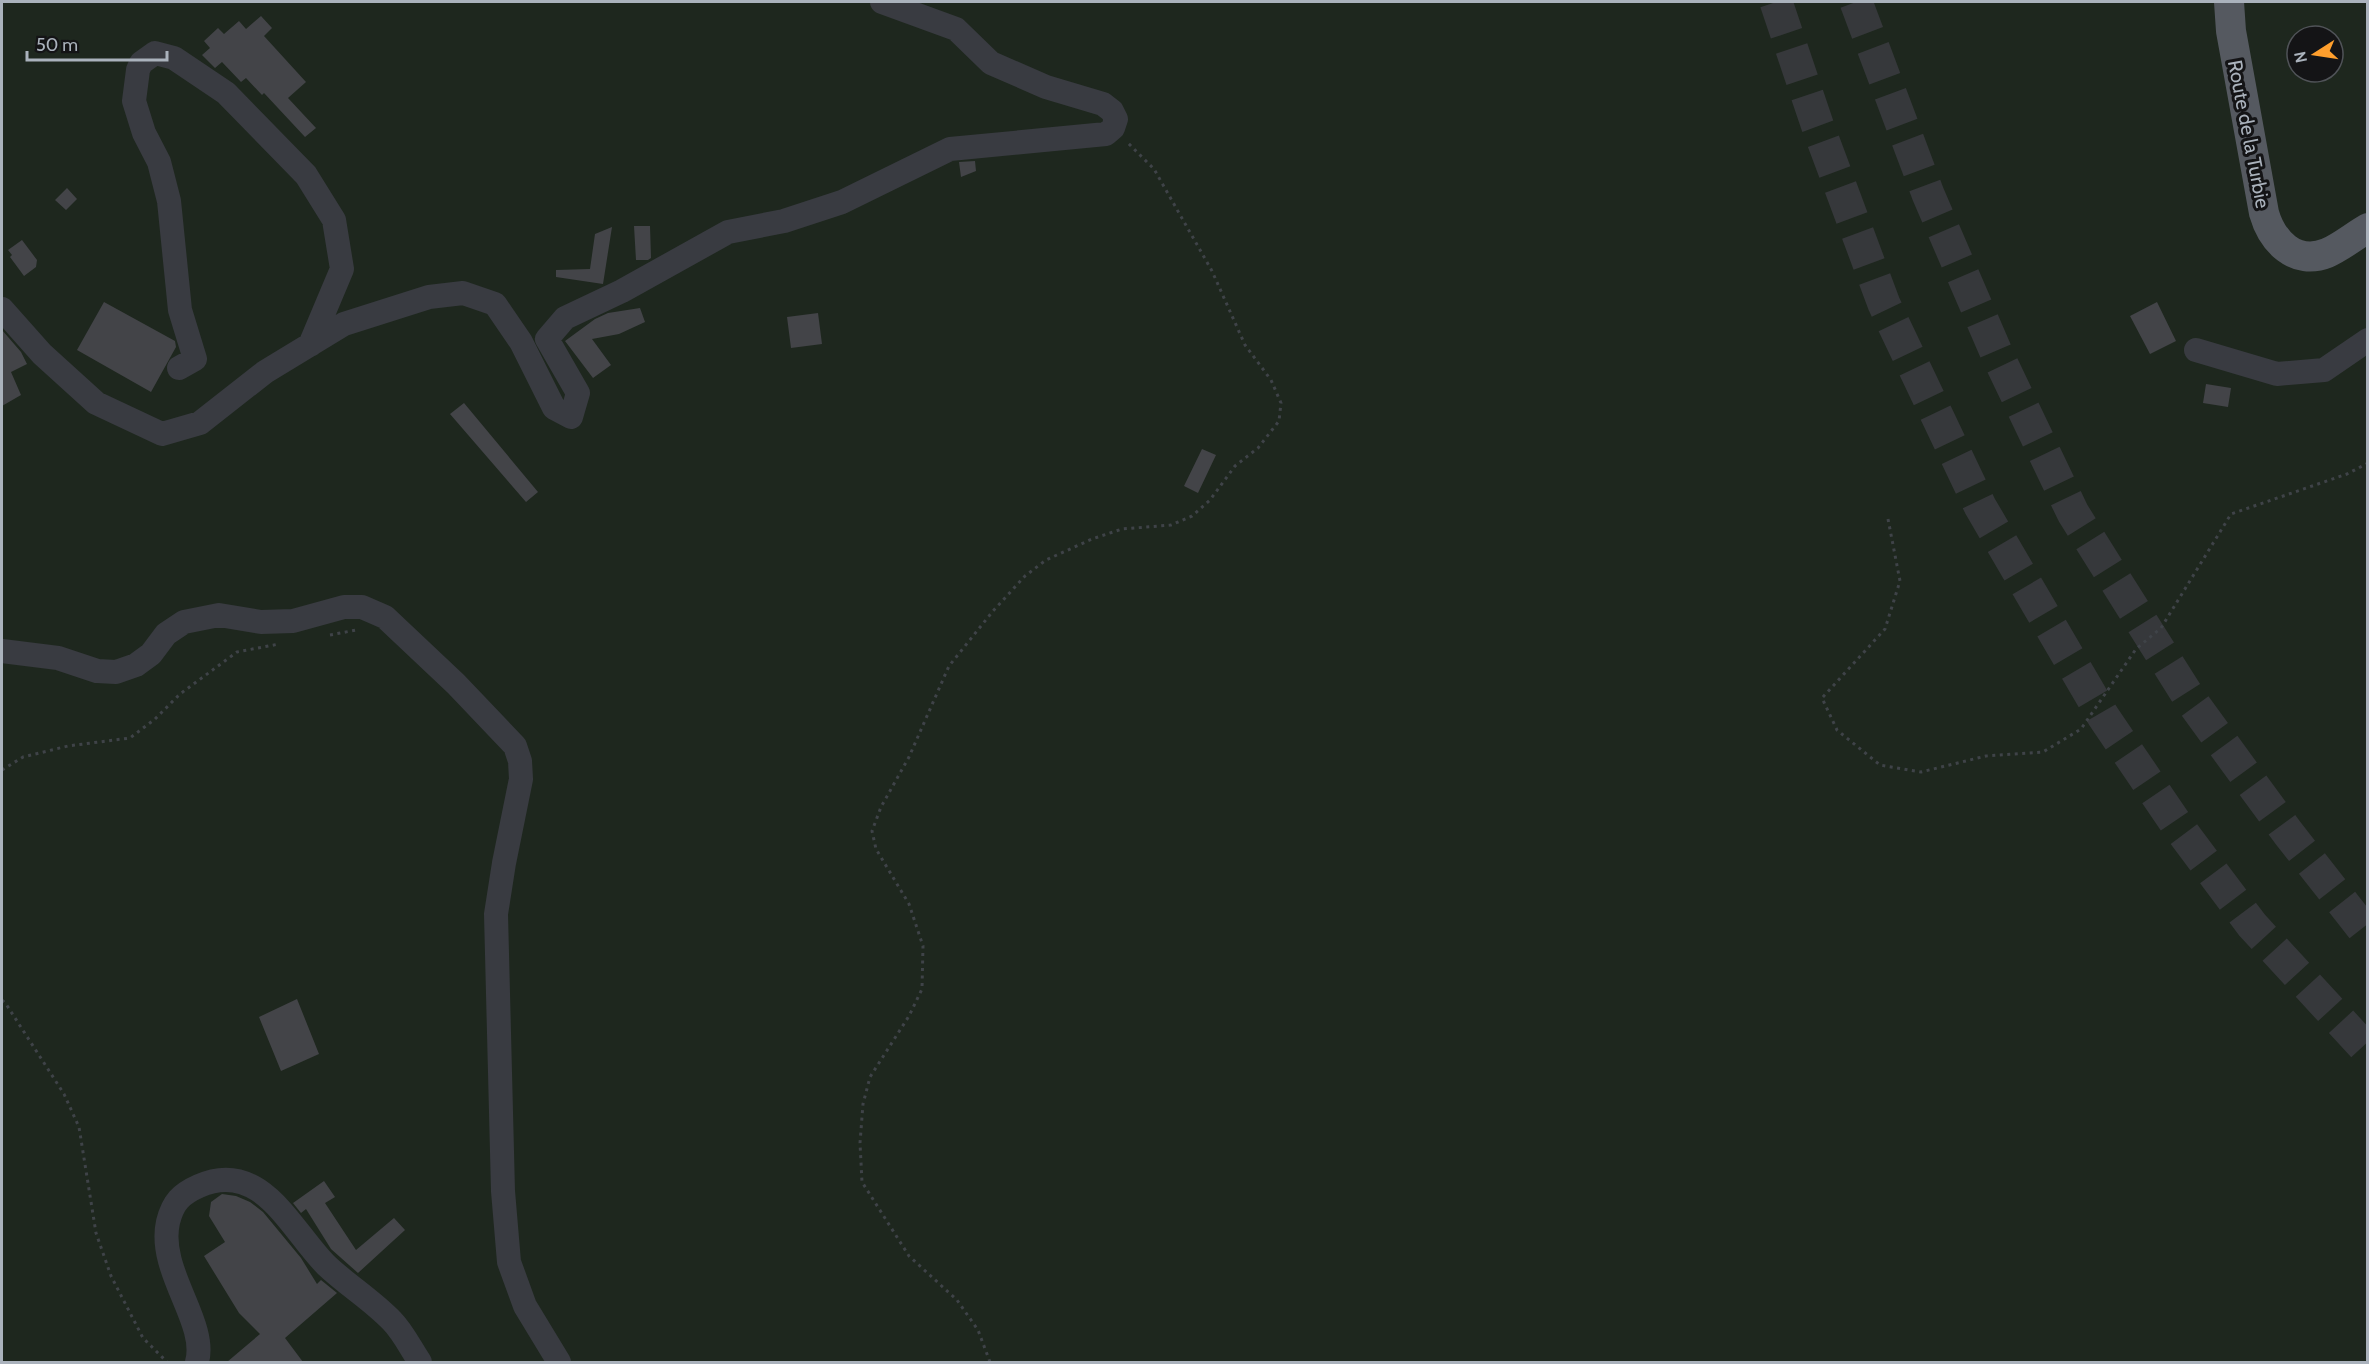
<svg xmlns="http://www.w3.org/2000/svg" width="2369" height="1364" font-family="Cabin,sans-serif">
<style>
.green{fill:#1e271e;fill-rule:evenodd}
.building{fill:#434448}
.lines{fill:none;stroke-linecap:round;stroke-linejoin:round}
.highway-tunnel{stroke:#36383b;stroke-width:33;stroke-dasharray:33 16;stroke-linecap:butt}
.path{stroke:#3f4348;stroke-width:3;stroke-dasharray:3 4.5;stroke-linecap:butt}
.minor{stroke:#393b41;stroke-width:24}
.major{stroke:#555960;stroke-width:30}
.labels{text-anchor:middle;stroke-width:6;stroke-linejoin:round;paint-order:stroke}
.street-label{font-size:20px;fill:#aab2bc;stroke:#141416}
</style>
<rect width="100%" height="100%" fill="#19191b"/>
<path class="green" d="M2,2H2367V1362H2ZM2297,36H2333V72H2297Z"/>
<path class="building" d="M261,16L272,28L264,36L306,82L288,98L316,128L305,137L264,93L262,95L246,78L241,82L222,62L215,68L202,55L210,48L204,41L218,28L224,34L239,21L246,29Z
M975,161L976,171L961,177L959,162Z
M67,188L77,199L66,210L55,200Z
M634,226H650L651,258L648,260H636Z
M612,227L603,284L556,277V270L590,269L595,234Z
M22,240L37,260L36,267L24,276L10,257L12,255L8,250Z
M104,302L175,341L176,347L151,392L77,350Z
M2157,302L2176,341L2150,354L2130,316Z
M640,308L645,322L619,334L592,339L611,365L593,378L565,341L595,319L608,313Z
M818,313L822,344L791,348L787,317Z
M2,330L21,352L27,364L11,372L21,395L2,406Z
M2206,384L2231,388L2228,407L2203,403Z
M464,403L538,492L526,502L450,414Z
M1202,449L1216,455L1198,493L1184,486Z
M297,999L319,1054L281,1071L259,1017Z
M324,1181L335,1197L325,1203L356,1250L394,1218L405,1230L358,1273L331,1249L306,1209L301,1213L293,1203Z
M222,1194L236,1196L250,1202L263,1212L301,1258L317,1284L321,1280L337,1293L285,1338L303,1362H227L260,1334L239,1313L204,1256L225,1242L209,1216L211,1202Z"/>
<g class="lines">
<path class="highway-tunnel" d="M1776,2L1817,124L1884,304L1980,506L2103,716L2177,825L2252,925L2368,1051
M1856,2L1928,194L1996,352L2073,513L2190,699L2288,833L2368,935"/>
<path class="path" d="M1888,519L1900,581L1885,629L1822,698L1837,730L1880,765L1921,772L1986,756L2043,752L2081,729L2136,649L2161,628L2231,514L2347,474L2368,463
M330,635L356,630
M2,770L23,757L68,746L130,738L155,719L180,694L237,652L279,644
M2,1000L6,1004L64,1094L79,1127L96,1233L111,1276L143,1338L167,1362
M990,1362L978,1330L957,1300L909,1256L862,1182L860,1143L863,1104L870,1077L909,1016L922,989L923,946L909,904L876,849L872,831L881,807L909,757L949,666L993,611L1025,576L1046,560L1092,539L1122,529L1171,525L1192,516L1210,500L1235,466L1258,448L1279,421L1281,403L1271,380L1245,345L1212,271L1154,169L1126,141"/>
<path class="minor" d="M2,309L42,354L96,403L162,434L200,423L265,372L344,324L429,297L463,293L495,304L521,342L554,408L571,417L578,393L547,339L565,318L622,291L728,232L784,221L842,202L950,149L1106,134L1113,128L1116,119L1112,111L1103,104L1046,87L991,63L956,29L882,2
M2196,350L2277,374L2324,370L2368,340
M179,368L195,359L180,310L169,201L159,162L144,133L134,101L138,70L141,63L155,53L174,58L226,93L306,175L334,220L342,269L310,345
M2,651L58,658L97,671L116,672L136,665L151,654L166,634L184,622L219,615L261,622L293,621L344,607H362L385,617L456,684L515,746L520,761L521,779L504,863L496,914L503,1191L509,1262L525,1306L559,1362
M197,1362C208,1322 157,1271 168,1222C173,1202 181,1194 199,1186C261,1158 291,1230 326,1265C347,1285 372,1300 392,1321C403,1332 411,1349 420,1362"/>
<path class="major" d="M2229,2L2231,31L2264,213C2272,241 2295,266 2327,253C2341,247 2354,236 2368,228"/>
</g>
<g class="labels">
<g class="street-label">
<text transform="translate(2249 134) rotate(79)" y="7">Route de la Turbie</text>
</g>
</g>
<rect width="2369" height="1364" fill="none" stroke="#aab2bc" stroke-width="6"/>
<g transform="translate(2315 54) rotate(258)"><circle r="28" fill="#141416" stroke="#505358" stroke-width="1.5"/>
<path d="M0-4.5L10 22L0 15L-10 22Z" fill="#ff9f2d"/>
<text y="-9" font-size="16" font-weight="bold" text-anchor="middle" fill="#aab2bc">N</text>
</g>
<path d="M27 51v9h140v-9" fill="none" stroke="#aab2bc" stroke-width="3"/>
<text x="36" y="51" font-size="18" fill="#aab2bc" stroke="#141416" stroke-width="4.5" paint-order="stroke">50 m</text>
</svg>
